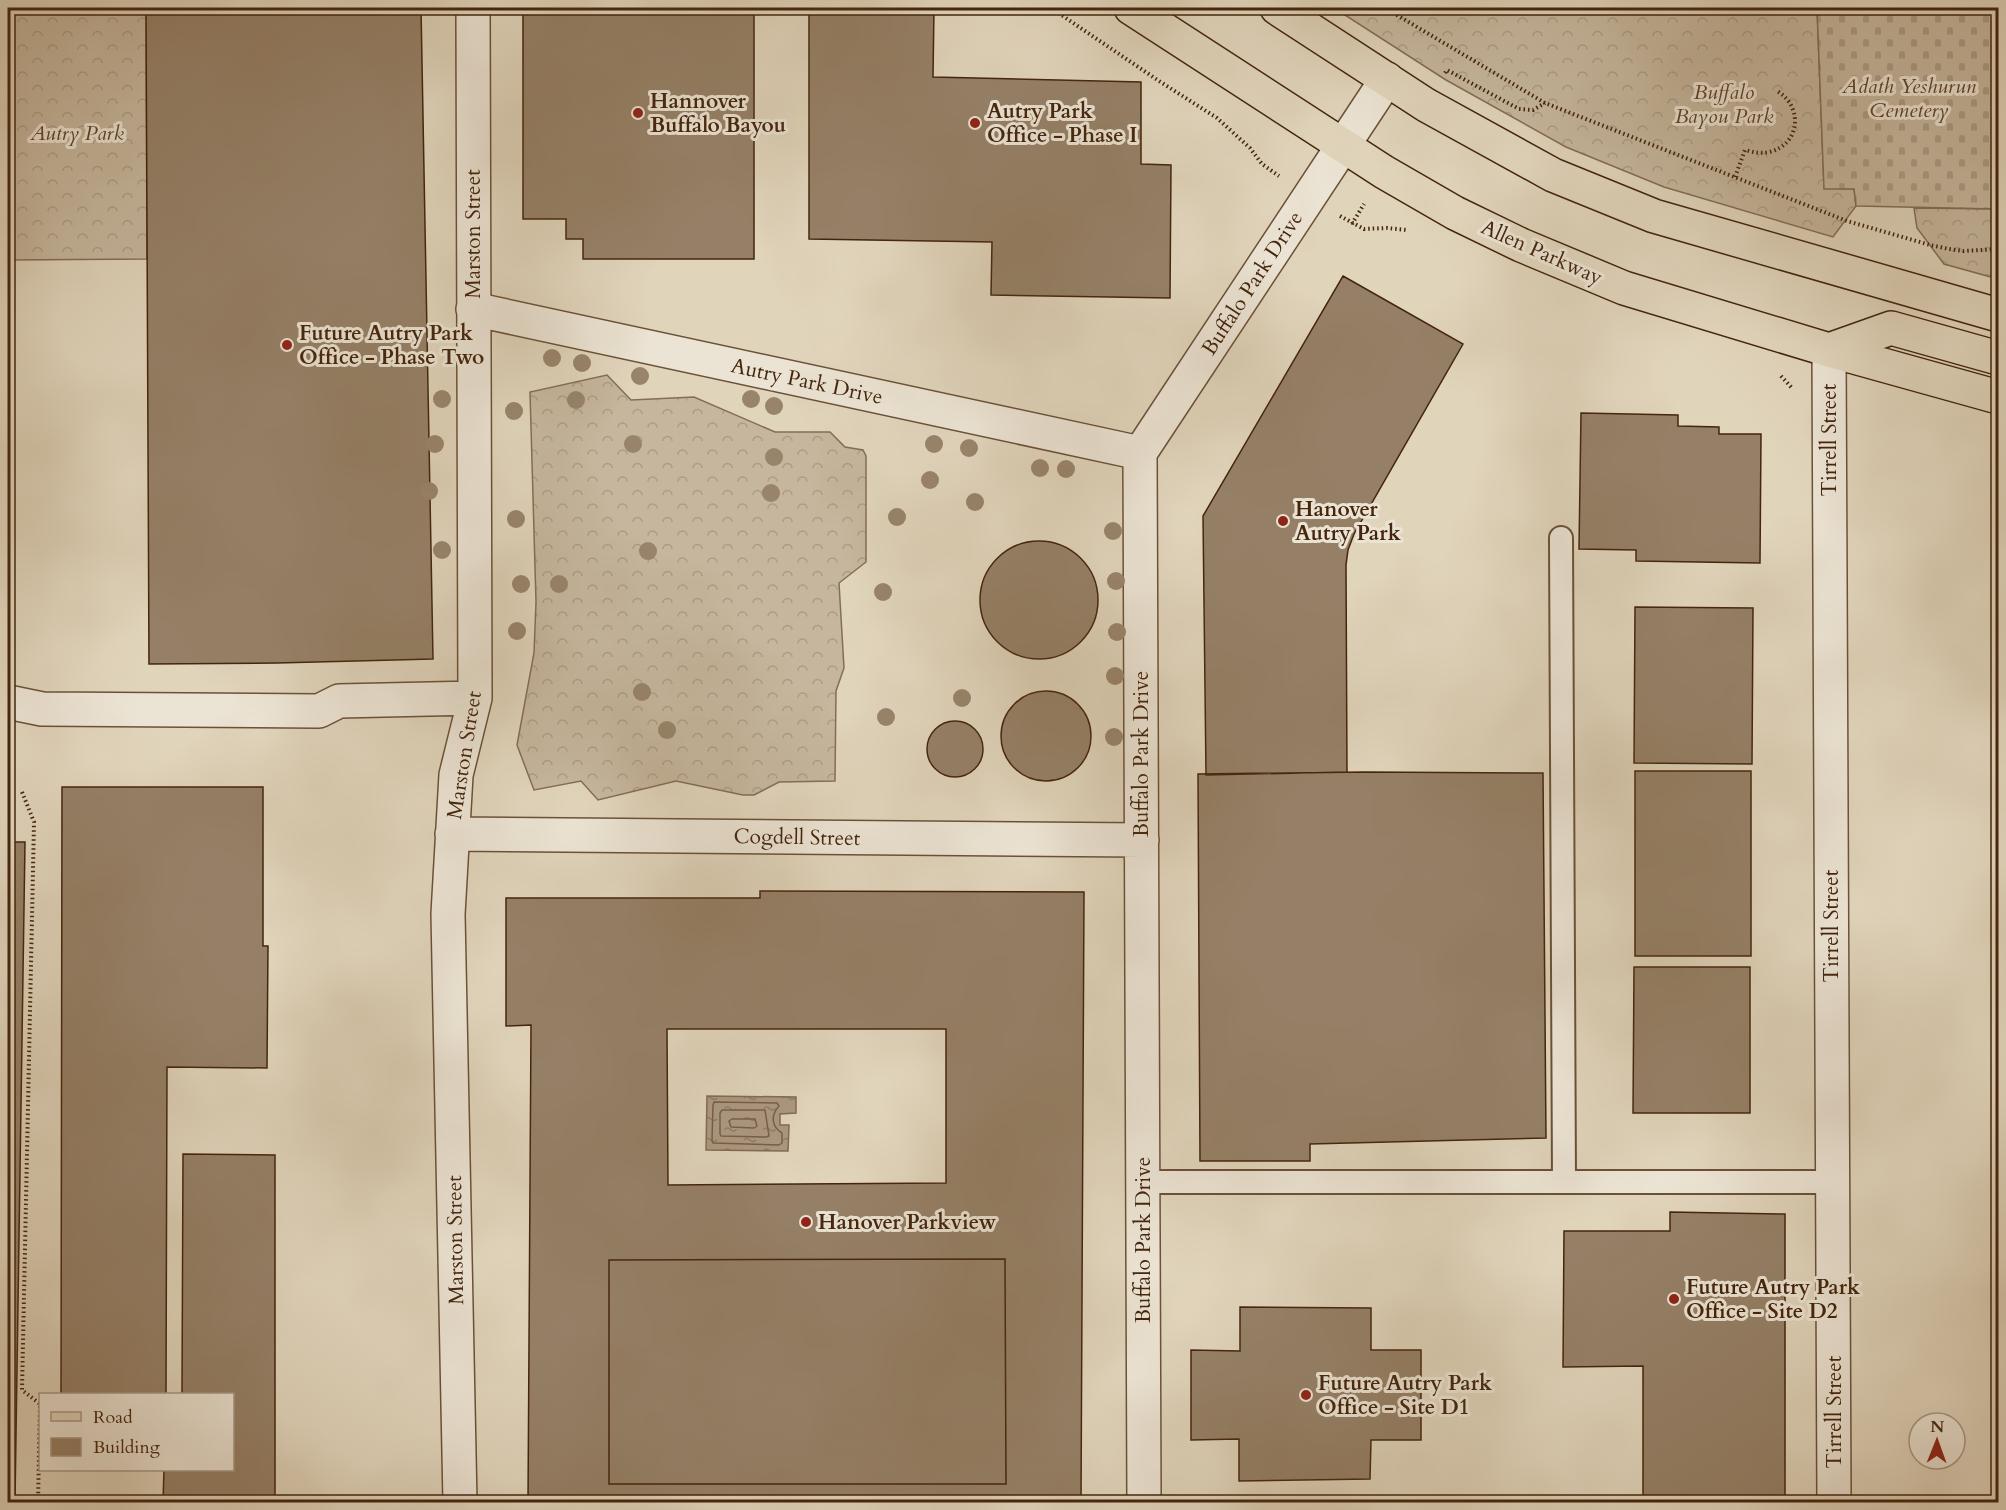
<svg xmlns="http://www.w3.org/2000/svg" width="2006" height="1510" font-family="Cardo,serif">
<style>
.forest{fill:url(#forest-crowns);stroke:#846e55;stroke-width:1.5}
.cemetery{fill:url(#cemetery-stones);stroke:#846e55;stroke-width:1.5}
.water{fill:url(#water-ripples);stroke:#826a52;stroke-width:1.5}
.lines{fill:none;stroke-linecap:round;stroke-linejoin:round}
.shore{stroke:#785e46;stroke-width:1.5}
.building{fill:#958067;stroke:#44250d;stroke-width:1.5;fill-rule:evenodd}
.service-casing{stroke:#6b5138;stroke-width:26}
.minor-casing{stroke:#6b5138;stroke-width:36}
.primary-casing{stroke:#44250d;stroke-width:36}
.path{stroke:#44250d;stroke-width:4;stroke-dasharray:1.5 3;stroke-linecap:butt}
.service{stroke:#ebe3d3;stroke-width:22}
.minor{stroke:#ebe3d3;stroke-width:33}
.primary{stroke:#e0d4bb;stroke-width:33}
.tree{fill:#98846b}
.poi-dot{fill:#8f2418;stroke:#ebe3d3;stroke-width:2}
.labels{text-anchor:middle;stroke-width:6;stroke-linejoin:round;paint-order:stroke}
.park-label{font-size:21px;font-style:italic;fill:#5e422a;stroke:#ebe3d3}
.poi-label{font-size:21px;font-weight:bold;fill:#44250d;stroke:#ebe3d3;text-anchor:start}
.street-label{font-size:21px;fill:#44250d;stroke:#ebe3d3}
</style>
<defs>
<pattern id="forest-crowns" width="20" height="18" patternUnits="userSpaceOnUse" patternTransform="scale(1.5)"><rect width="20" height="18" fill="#c5b69d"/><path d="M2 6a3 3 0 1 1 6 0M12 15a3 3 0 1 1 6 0" fill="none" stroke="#aa9c86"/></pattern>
<pattern id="cemetery-stones" width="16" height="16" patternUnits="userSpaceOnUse" patternTransform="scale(1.5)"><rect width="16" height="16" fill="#c5b69d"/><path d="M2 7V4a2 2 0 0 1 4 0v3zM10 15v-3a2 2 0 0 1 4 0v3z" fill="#aa9c86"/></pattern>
<pattern id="water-ripples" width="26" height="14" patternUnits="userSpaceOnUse" patternTransform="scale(1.5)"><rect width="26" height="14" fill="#ab9880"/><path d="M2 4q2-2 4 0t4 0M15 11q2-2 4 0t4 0" fill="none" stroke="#8d7c67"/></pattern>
</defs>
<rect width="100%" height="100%" fill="#e0d4bb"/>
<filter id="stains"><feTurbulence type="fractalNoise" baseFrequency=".00333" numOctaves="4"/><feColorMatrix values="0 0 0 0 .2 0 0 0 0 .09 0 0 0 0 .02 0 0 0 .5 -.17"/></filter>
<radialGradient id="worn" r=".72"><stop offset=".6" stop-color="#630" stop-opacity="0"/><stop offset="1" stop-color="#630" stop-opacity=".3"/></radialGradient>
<path class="forest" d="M8,8H146L147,259L8,260Z
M1334,8H1817L1824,188L1854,189L1856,206L1833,237L1664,187L1566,147L1446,80Z
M1914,208L1998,209V279L1944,264L1917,228Z
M607,375L631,400L694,397L775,432H830L845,447L863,450L866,456V562L839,583L844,668L836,691L835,781L779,782L754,795H743L676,781L598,800L581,781L534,790L517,745L534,653L536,602L530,392Z"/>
<path class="cemetery" d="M1817,8H1998V209L1856,206L1854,189H1824Z"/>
<path class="water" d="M707,1096L796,1097V1113L780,1114V1125H789L788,1151L706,1150Z"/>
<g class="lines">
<path class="shore" d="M714,1102L777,1103L779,1106C770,1116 772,1127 782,1133V1143L779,1145L713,1143L712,1141L713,1105Z
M722,1110H765L769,1136L766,1137L721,1136L720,1134V1113Z
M732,1119H755L757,1126L754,1128L731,1127L729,1121Z"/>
</g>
<path class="building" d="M146,8H421L433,659L277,663L149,664Z
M523,8H754V259H583V239H566V219H523Z
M809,8H934L933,77L1141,82V164L1171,165L1170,298L991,295L992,242L809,239Z
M1343,276L1463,344L1354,534L1348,550L1346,565L1347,772L1206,775L1203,516Z
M1581,413L1678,415V426L1719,427V434H1761L1760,563L1636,561V550L1579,549Z
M980 600a59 59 0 1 1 118 0a59 59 0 1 1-118 0Z
M1635,607L1753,608L1752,764L1634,763Z
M1001 736a45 45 0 1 1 90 0a45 45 0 1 1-90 0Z
M927 749a28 28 0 1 1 56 0a28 28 0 1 1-56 0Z
M1635,771H1751V956H1635Z
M1364,772L1543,773L1546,1138L1310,1144V1161H1200L1198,774Z
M62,787H263V946H268L267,1068L167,1067L166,1394H61Z
M8,842H25L15,1502H8Z
M760,891L1084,892L1081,1502H528L531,1025L506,1026V898H760ZM667,1029H946V1183L668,1185ZM1005,1259L1006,1484H609V1260Z
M1634,967H1750V1113H1633Z
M183,1154L275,1155V1502H163L164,1470H232V1394H182Z
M1670,1212L1785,1214V1502H1643V1366L1563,1367L1564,1231H1670Z
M1005,1259L1006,1484H609V1260Z
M1240,1307L1371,1308V1350H1421V1440H1371L1370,1479L1239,1481V1439L1191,1440V1350L1240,1351Z"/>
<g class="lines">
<g class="service-casing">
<path id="service" d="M1561,538L1564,1182
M1143,1182H1833"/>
</g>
<g class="minor-casing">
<path id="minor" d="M473,309L1140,453
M1829,350L1834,1502
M8,702L42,709L319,711L339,701L475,698
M452,834L1142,840
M460,1502L448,914L456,775L475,698L473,8
M1144,1502L1140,453L1387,79"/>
</g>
<g class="primary-casing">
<path id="primary" d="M1131,8L1384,172L1455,213L1521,245L1624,288L1829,350L1998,397
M1277,8L1426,105L1553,175L1654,216L1998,315
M1829,350L1891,328L1998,358"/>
</g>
<path class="path" d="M1051,8L1159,81L1217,118L1250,148L1262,164L1279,176
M1385,8L1545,103L1847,221L1930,245L1949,249L1963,251L1998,249
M1445,73L1447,70L1519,109L1533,110L1545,103
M1735,177L1745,150C1753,152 1760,154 1769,152C1800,145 1804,107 1777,91
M1340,216L1364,229L1387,228L1407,230
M1352,224L1364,204
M1781,376L1792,388
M22,792L34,822L22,1390L40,1404L38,1502"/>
<use href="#service" class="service"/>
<use href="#minor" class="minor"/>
<use href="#primary" class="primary"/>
</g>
<g class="tree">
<circle cx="552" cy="358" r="9"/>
<circle cx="582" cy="363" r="9"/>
<circle cx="640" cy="376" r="9"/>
<circle cx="442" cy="399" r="9"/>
<circle cx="751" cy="399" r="9"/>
<circle cx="576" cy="400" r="9"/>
<circle cx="774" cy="406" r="9"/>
<circle cx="514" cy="411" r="9"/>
<circle cx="435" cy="444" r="9"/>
<circle cx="633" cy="444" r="9"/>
<circle cx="934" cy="444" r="9"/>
<circle cx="969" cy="448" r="9"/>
<circle cx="774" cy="457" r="9"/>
<circle cx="1040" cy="468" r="9"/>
<circle cx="1066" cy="469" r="9"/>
<circle cx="930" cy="480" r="9"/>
<circle cx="429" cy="491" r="9"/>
<circle cx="771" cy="493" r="9"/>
<circle cx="975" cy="502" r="9"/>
<circle cx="897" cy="517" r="9"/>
<circle cx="516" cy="519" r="9"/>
<circle cx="1113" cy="531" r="9"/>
<circle cx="442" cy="550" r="9"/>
<circle cx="648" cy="551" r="9"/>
<circle cx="1116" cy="581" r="9"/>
<circle cx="521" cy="584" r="9"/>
<circle cx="559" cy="584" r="9"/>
<circle cx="883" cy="592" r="9"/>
<circle cx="517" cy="631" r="9"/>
<circle cx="1117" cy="632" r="9"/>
<circle cx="1115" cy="676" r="9"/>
<circle cx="642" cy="692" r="9"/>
<circle cx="962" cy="698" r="9"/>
<circle cx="886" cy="717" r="9"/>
<circle cx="667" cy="730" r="9"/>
<circle cx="1114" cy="737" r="9"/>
</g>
<g class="poi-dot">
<circle cx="638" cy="113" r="6"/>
<circle cx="975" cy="123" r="6"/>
<circle cx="287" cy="345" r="6"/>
<circle cx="1283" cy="521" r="6"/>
<circle cx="806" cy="1222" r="6"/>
<circle cx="1674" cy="1299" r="6"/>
<circle cx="1306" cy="1395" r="6"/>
</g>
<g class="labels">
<g class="park-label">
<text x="1909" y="93">Adath Yeshurun<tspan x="1909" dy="24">Cemetery</tspan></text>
<text x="1724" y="99">Buffalo<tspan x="1724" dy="24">Bayou Park</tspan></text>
<text x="77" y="140">Autry Park</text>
</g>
<g class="poi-label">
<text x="650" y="108">Hannover<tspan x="650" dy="24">Buffalo Bayou</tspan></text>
<text x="987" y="118">Autry Park<tspan x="987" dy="24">Office - Phase I</tspan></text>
<text x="299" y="340">Future Autry Park<tspan x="299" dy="24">Office - Phase Two</tspan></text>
<text x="1295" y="516">Hanover<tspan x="1295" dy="24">Autry Park</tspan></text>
<text x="818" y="1229">Hanover Parkview</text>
<text x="1686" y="1294">Future Autry Park<tspan x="1686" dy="24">Office - Site D2</tspan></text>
<text x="1318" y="1390">Future Autry Park<tspan x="1318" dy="24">Office - Site D1</tspan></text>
</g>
<g class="street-label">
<text transform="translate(473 234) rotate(-90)" y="7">Marston Street</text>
<text transform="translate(1542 252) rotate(24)" y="7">Allen Parkway</text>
<text transform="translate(1252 283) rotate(-57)" y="7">Buffalo Park Drive</text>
<text transform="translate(807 381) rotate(12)" y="7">Autry Park Drive</text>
<text transform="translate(1829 440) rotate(-90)" y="7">Tirrell Street</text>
<text transform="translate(1141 754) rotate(-90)" y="7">Buffalo Park Drive</text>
<text transform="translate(464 755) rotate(-81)" y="7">Marston Street</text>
<text transform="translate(797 837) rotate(1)" y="7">Cogdell Street</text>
<text transform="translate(1831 926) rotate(-90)" y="7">Tirrell Street</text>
<text transform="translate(455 1240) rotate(-91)" y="7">Marston Street</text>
<text transform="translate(1143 1240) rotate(-90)" y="7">Buffalo Park Drive</text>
<text transform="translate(1834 1412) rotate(-90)" y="7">Tirrell Street</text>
</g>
</g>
<rect width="2006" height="1510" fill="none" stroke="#e0d4bb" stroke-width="30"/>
<rect x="9" y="9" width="1988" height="1492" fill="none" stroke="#44250d" stroke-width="3"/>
<rect x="15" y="15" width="1976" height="1480" fill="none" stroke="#44250d" stroke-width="1.5"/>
<rect x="39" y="1393" width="195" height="78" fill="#ebe3d3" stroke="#a89784" stroke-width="1.5"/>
<rect x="51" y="1412" width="30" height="9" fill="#e0d4bb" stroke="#a89784" stroke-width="1.5"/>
<text x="93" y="1423" font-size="18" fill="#44250d">Road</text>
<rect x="51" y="1438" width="30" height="18" fill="#958067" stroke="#a89784" stroke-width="1.5"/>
<text x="93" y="1453" font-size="18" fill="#44250d">Building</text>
<g transform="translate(1937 1441) rotate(1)"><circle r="28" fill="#ebe3d3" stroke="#a89784" stroke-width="1.5"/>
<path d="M0-4.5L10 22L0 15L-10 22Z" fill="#8f2418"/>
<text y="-9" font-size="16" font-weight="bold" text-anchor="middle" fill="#44250d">N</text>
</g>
<rect width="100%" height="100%" filter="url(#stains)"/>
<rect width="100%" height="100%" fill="url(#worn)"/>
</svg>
